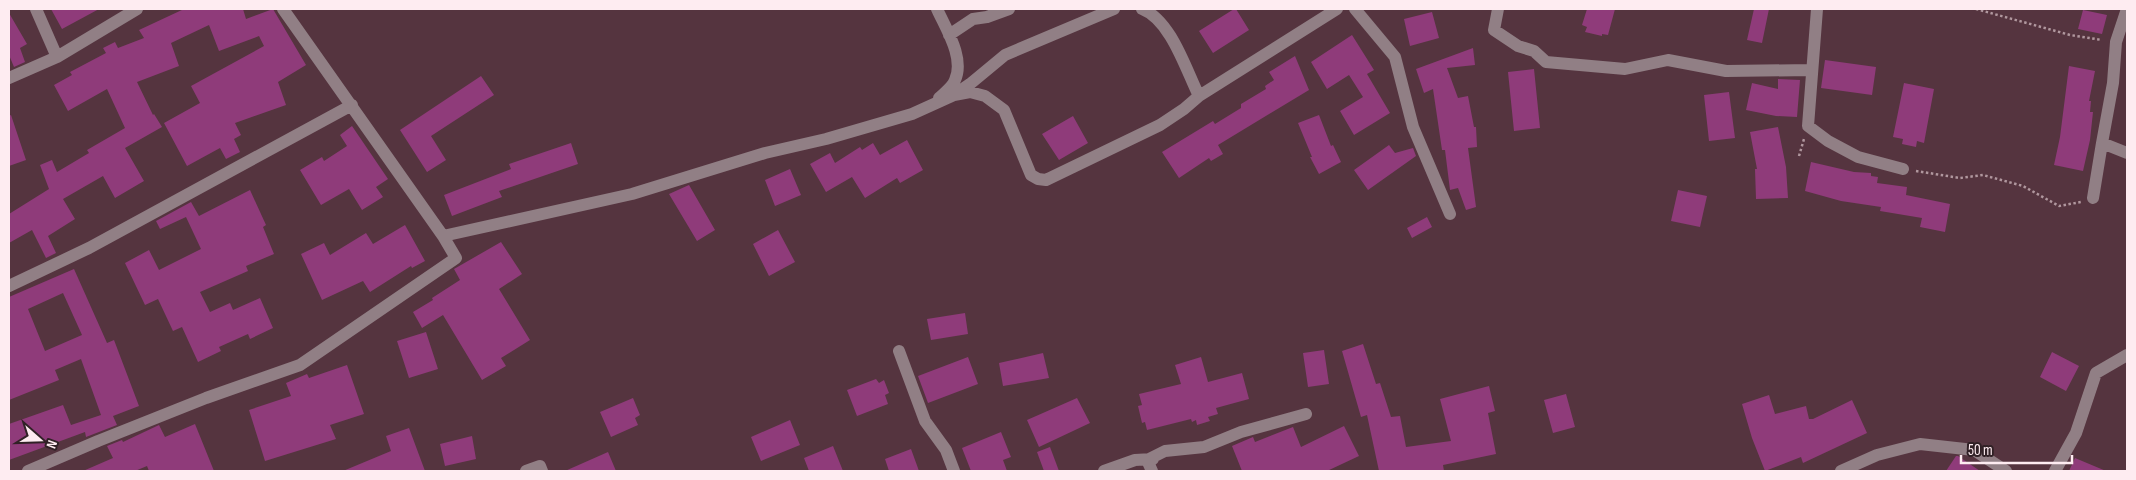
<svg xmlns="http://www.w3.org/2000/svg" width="2136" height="480" font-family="'Sofia Sans Condensed',sans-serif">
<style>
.building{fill:#8f3b7a;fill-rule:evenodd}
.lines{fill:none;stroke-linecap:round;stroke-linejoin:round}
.path{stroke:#b0979e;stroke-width:2.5;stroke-dasharray:2.5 2.5;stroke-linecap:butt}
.minor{stroke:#917f85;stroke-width:12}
</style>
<rect width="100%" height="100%" fill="#55343f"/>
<path class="building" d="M51,9H99L62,29Z
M184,9H243L246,19L273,9L306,65L278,82L286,105L235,123L241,135L234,139L240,152L226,159L220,148L187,166L164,123L200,103L191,86L264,46L259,36L219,51L209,25L171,43L179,66L137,82L153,115L154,114L162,127L125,148L144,181L115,198L103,176L63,199L75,219L48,236L56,253L46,258L32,230L9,243V214L49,189L40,165L52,160L57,172L89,153L87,150L125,128L107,89L68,111L54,85L72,75L70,72L106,53L103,48L115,42L118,48L144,38L139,30Z
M1234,9H1236L1249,30L1213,53L1199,31Z
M1587,9H1615L1608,35L1602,34V36L1585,32L1587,27L1582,25Z
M1754,9H1769L1762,43L1747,40Z
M2083,10L2107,15L2102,34L2078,29Z
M1432,12L1439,38L1410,46L1404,19Z
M9,13L27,44L20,48L25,62L14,67L9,55Z
M1352,35L1374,70L1367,74L1390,113L1354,135L1340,111L1363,97L1349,75L1327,89L1311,62Z
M1473,48L1475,65L1447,68L1458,98L1468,96L1474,127H1476L1477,147L1468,148L1476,207L1466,210L1458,188L1450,190L1445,150H1442L1433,89L1424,93L1416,69Z
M1295,56L1309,90L1218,145L1223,154L1211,161L1209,158L1179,178L1162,152L1213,121L1215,124L1241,108V104L1266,89L1265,86L1274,80L1269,72Z
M1825,60L1876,67L1872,95L1821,88Z
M2069,66L2095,71L2089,101H2091L2090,112H2093L2090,140L2083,171L2054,165L2060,137Z
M1534,69L1540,128L1514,131L1508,72Z
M481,76L494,95L431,136L446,160L427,172L400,130Z
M1778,79L1800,80L1797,117L1776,116L1746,110L1752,83L1778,89Z
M1904,83L1934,89L1924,143L1917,141L1916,147L1902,144L1903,139L1893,137Z
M1729,92L1735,138L1709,141L1704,95Z
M11,115L26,160L9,166V116Z
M1319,115L1331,146L1333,145L1341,162L1319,174L1310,157H1312L1298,123Z
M1073,116L1088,143L1059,160L1042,134Z
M352,126L388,179L376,187L383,197L362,210L349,189L321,205L300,170L322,157L324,161L347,146L340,135Z
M1778,127L1786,167L1788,198L1756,199L1755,169H1757L1750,132Z
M907,140L923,170L900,183L897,178L865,198L852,177L826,192L810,164L830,153L835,163L860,147L862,150L873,143L880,155Z
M571,143L578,164L499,191L502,197L452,216L444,195L511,169L509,164Z
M1389,145L1395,153L1413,148L1416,156L1368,190L1354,170Z
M1811,162L1854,172L1871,173V176L1878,177L1877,183L1907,187L1906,195L1950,204L1945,232L1920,227L1922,218L1880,211L1881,207L1841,201L1805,191Z
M790,169L801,195L775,206L765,180Z
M689,185L715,230L697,241L669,194Z
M250,190L266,225L263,227L274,254L246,266L248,271L200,292L210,312L230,303L233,310L260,298L273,328L250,339L248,334L219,347L221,351L198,362L182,327L173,331L158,299L145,305L125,263L149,250L159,270L201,249L186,217L160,229L156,221L191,202L199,216Z
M1678,190L1707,196L1700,227L1671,221Z
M1427,217L1432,227L1412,238L1407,228Z
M405,225L425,261L412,268L411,266L370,292L363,281L322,300L301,254L324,243L330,255L366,233L373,244Z
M778,230L795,262L769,276L753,244Z
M501,242L522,274L499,289L530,340L501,358L506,366L482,380L443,315L422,328L413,312L433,300L432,298L460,280L454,269Z
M74,269L107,343L114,340L139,406L113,416L117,425L86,437L85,432L9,460V424L63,405L71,425L101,415L81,359L55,370L59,380L9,400V297ZM63,293L82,335L45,351L28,309Z
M965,313L968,334L931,340L927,319Z
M426,332L438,369L409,378L397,341Z
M1363,344L1376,384L1380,383L1391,417L1400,416L1406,447L1451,441L1440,399L1489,386L1495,411L1488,413L1496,454L1443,465L1444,471H1379L1367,415L1361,417L1342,351Z
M1324,350L1329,384L1308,387L1303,353Z
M2052,352L2079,366L2066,391L2040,377Z
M1043,353L1049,378L1003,386L999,363Z
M968,357L978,384L928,403L918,376Z
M1201,357L1208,382L1242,373L1249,399L1216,408L1218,414L1208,417L1210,421L1197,425L1196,420L1192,422L1191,419L1147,430L1145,422L1142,423L1138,406L1142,405L1139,394L1181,384L1175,365Z
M347,365L364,414L330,425L336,439L265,461L249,410L291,396L286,383L307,374L309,378Z
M876,379L879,383L884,380L889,393L885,395L888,404L857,416L847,390Z
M1566,394L1575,427L1553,433L1544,400Z
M1769,395L1775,414L1806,406L1809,419H1813L1852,400L1867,433L1803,463L1801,457L1765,471L1752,438L1742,404Z
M633,398L640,415L635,418L638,425L611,437L600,412Z
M1077,398L1090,423L1039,447L1027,420Z
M790,420L800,445L761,461L751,437Z
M195,424L214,471H149L147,466L135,471H83L113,458L107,446L122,440L123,442L159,425L165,437Z
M1344,426L1359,456L1327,471H1242L1232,446L1253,437L1255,442L1293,427L1301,447Z
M409,428L425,471H343L391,451L386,436Z
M1001,432L1011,457L1003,460L1007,471H971L962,448Z
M472,436L476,459L445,466L440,444Z
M833,446L843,471H809L804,458Z
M1050,447L1059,471H1044L1037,452Z
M911,449L919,471H889L885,459Z
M608,452L616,471H565Z
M1956,456H1958L1980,471H1946Z
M2075,458L2106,471H2069Z"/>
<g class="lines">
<path class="path" d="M1976,9L2070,35L2102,40
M1799,156L1804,139
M1916,171L1960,178L1983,175L2023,186L2059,206L2081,202"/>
<path class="minor" d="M36,9L57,57
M937,9C946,29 965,58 955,80C953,87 944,93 939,98
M1142,9C1171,20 1186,70 1199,96
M1355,9L1395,57L1413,127L1450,214
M1498,9L1494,30L1518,46L1534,51L1546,62L1625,69L1668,60L1726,71L1811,70
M1817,9L1808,126L1828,141L1858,157L1903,169
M949,35L973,19L987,17L1009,9
M9,78L57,57L137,9
M957,93L970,84L1005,55L1114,9
M2102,143L2113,83L2116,42L2127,9
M2093,198L2102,143L2127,153
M443,236L632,194L765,153L826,139L912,114L954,95L970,92L985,96L1004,110L1031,175L1038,179L1046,180L1160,125L1184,109L1199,96L1337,9
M9,286L89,248L352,105
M899,351L925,421L946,450L954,471
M28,471L98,441L206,398L300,365L456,258L443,236L283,9
M526,471L540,466L542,471
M1104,471L1135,460L1153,459
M1152,471L1147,460L1165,451L1204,447L1241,432L1306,414
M1841,471L1877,455L1920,444L1974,450L2006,471
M2055,471L2076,433L2096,373L2127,355"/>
</g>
<rect width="2136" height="480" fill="none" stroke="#feecf1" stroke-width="20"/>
<g transform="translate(40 440) rotate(110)" stroke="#312126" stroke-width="4" paint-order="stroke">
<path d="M0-4L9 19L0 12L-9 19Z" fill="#feecf1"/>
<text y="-8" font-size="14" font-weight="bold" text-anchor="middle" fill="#feecf1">N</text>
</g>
<path d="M1961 455v8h111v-8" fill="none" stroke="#feecf1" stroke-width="2.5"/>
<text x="1968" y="455" font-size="15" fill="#feecf1" stroke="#312126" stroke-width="4" paint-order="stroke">50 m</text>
</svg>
